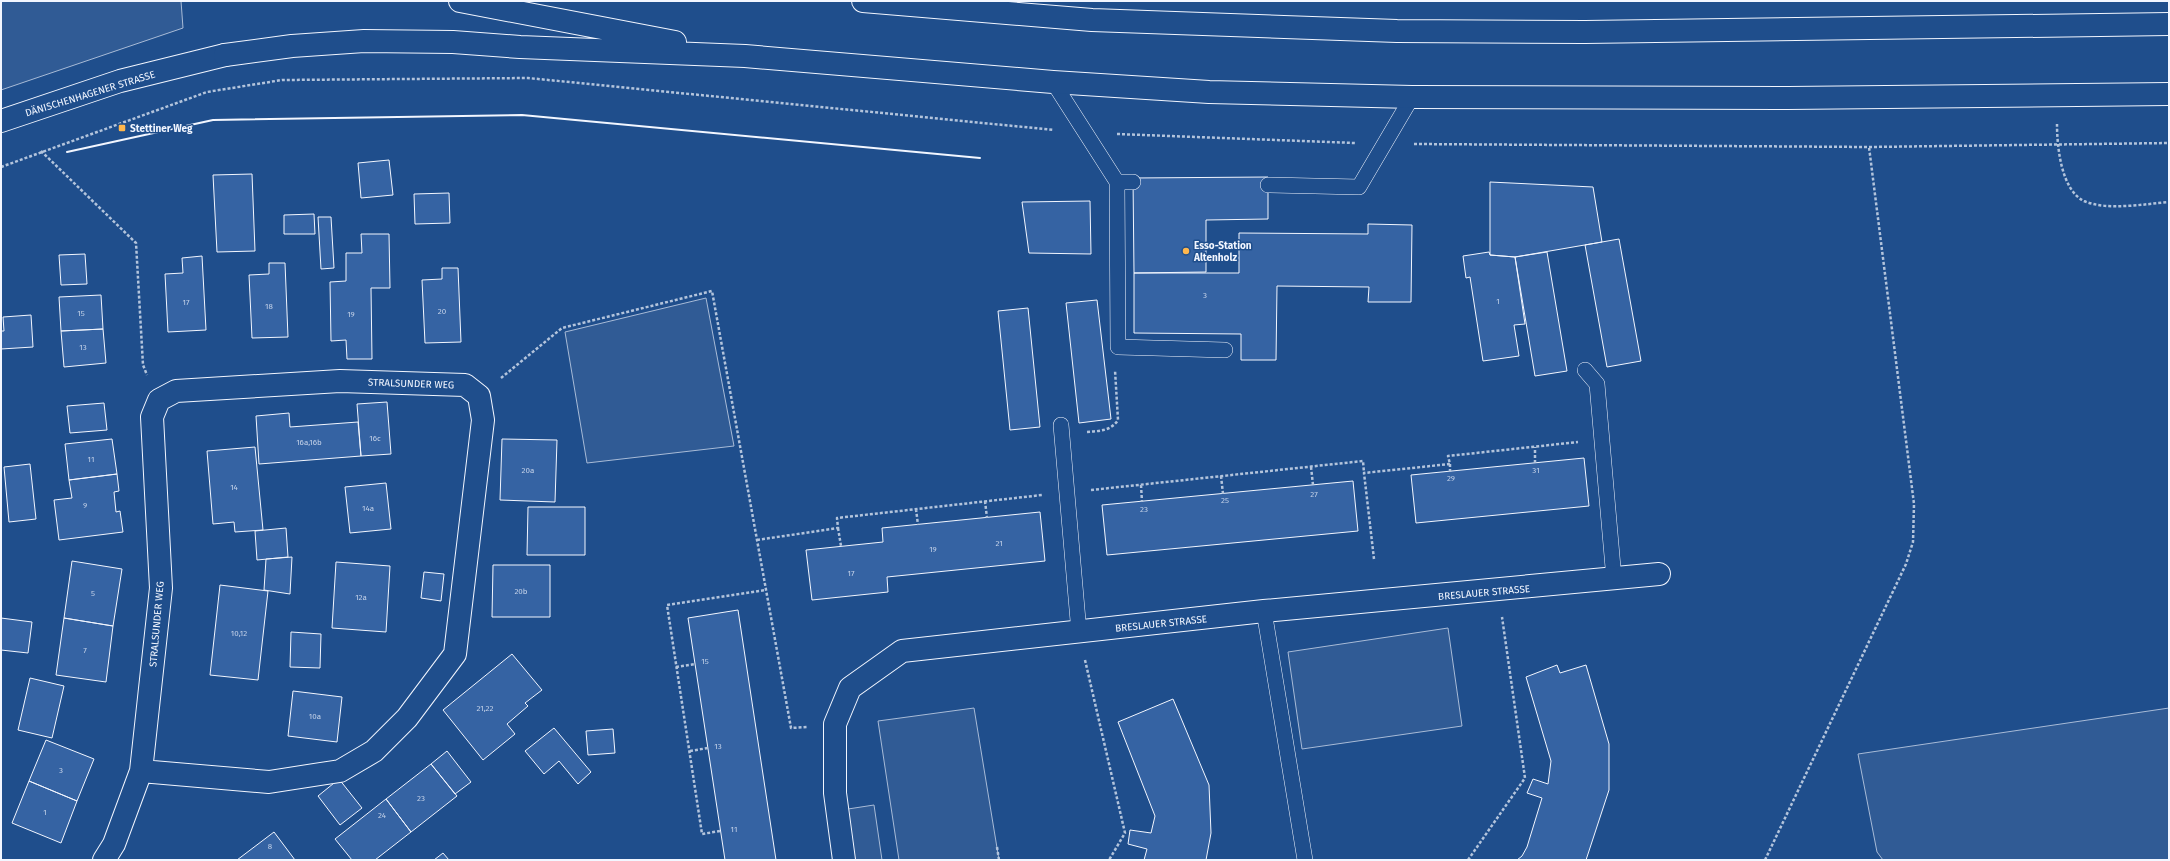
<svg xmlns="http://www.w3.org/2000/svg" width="2170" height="861" font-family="'Fira Sans',sans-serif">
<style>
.built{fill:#305b95;stroke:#a8bbd7}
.building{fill:#3563a3;stroke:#f2f6ff}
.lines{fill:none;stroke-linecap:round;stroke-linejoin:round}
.service-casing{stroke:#f2f6ff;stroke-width:16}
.minor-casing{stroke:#f2f6ff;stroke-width:24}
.trunk-casing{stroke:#f2f6ff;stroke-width:24}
.path{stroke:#b3c4dc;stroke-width:2.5;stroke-dasharray:3 2;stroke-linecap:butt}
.service{stroke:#1f4e8c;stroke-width:15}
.minor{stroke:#1f4e8c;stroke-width:22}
.trunk{stroke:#1f4e8c;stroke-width:22}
.wall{stroke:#f2f6ff;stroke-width:2}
.poi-dot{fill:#ffb74d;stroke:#1f4e8c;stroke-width:1.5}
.labels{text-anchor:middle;stroke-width:3;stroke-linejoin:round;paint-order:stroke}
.number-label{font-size:8px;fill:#c3d1e8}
.street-label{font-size:10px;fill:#f2f6ff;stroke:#1f4e8c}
.poi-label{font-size:10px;font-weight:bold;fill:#f2f6ff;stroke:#1f4e8c;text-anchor:start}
</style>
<rect width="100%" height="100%" fill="#1f4e8c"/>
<path class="built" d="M1,1H181L183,28L1,90Z
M706,298L734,446L587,463L565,332Z
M1448,628L1462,726L1302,749L1288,652Z
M974,708L999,860H899L878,721Z
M2169,708V860H1883L1877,852L1858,754Z
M874,805L882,860H855L848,809Z"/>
<path class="building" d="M389,160L393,195L361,198L358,163Z
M252,174L255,251L217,252L213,175Z
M1268,177V219L1206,220V272L1134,273L1133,178Z
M1490,182L1593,187L1602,242L1515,257L1490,255Z
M449,193L450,223L415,224L414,194Z
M1090,201L1091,254L1029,253L1022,202Z
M314,214L315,234H284V215Z
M318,217H331L334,268L321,269Z
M1368,224L1412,225L1411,302H1368L1369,287L1277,286L1276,360H1241V334L1134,333V273H1239V233L1368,234Z
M361,234H389L390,288H371L372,359H347L346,340L331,341L330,282L346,281V253H362Z
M1619,239L1641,361L1607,367L1585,245Z
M1489,252L1490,255L1515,257L1525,324L1514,325L1519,356L1483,361L1470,277L1466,278L1463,256Z
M1547,252L1567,371L1535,376L1515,257Z
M85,254L87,284L61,285L59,255Z
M202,256L206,330L168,332L165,274L183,273L182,258Z
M269,263H285L288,337L252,338L249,275L269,274Z
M442,268H458L461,342L425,343L422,280L442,279Z
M101,295L103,329L61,331L59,297Z
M1097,300L1111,419L1079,423L1066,303Z
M1028,308L1040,427L1010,430L998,311Z
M31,315L33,347L1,349V331H4L3,317Z
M103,329L106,363L64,367L61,331Z
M387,402L391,454L361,456L357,404Z
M104,403L107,430L70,433L67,406Z
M289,413L290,427L358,422L361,456L259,464L256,416Z
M112,439L117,474L69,480L65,444Z
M502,439L557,440L555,502L500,500Z
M255,447L263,530L235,532L234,522L213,524L207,451Z
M1584,458L1589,506L1416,523L1411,475Z
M30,464L36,519L9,522L4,467Z
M117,474L119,491L114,492L116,512L120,511L123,532L59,540L54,500L72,498L69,480Z
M1353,481L1358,531L1107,555L1102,505Z
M386,483L391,529L350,533L345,487Z
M528,507H585V555H527Z
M1040,512L1045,561L887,577L888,592L812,600L806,550L883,542L882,528Z
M286,528L288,557L257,560L255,531Z
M292,557L290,594L264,590L266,559Z
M72,561L122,569L113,626L64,618Z
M336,562L390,566L386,632L332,628Z
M493,565H550V617H492Z
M424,572L444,574L441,601L421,598Z
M220,585L268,591L258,680L210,675Z
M738,610L776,860H725L688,618Z
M1,618L32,622L28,653L1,650Z
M64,618L113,626L106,682L56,675Z
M291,632L321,634L320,668L290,667Z
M512,654L542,690L525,703L528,706L507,724L515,734L483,760L443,710Z
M1557,665L1560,673L1586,665L1609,744V790L1586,860H1517L1522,856L1527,847L1542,798L1527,793L1533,779L1548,784L1551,761L1526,677Z
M30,678L64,686L52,738L18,730Z
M293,691L342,697L337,742L288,736Z
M1173,699L1209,785L1211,833L1206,860H1144L1147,849L1128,844L1130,830L1151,833L1155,816L1118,722Z
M554,728L591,772L578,784L559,761L544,774L525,751Z
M613,729L615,753L588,755L586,731Z
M46,740L94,759L77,801L29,781Z
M447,751L471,782L455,794L431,764Z
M431,764L457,796L411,832L386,799Z
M339,779L362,808L340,825L318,796Z
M29,781L77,801L61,843L12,823Z
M386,799L411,832L375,860H352L335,839Z
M274,832L295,860H237Z
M443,853L449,860H434Z"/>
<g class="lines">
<g class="service-casing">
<path id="service" d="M1053,82L1117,182H1133
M1117,182L1118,347L1225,350
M1268,185L1359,187L1412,97
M1585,370L1597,384L1614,579
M1061,425L1079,632
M1264,611L1305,860"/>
</g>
<g class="minor-casing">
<path id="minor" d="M1,121L120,81L225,55
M104,860L114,844L141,771L161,588L152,417L159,400L176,391L340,381L465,385L479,396L483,420L455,654L407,718L374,751L340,771L269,782L141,771
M844,860L835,793V724L850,688L902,651L1264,611L1659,574"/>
</g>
<g class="trunk-casing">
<path id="trunk" d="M460,1L675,42
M863,1L1092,20L1397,31L1585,32L2169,24
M225,55L292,46L364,41L453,42L520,47L745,56L1053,82L1209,92L1412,97L1788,98L2169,94"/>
</g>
<path class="path" d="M2057,124C2057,146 2061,190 2084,201C2107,211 2145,204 2169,202
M1117,134L1355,143
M1414,144L1869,147L2169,143
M41,151L136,243L143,365L147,375
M1,167L207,92L282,80L528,78L1054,130
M501,378L562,328L712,291L791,728L807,727
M1087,432C1099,431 1111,431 1118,420L1115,370
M1535,463V447
M1450,464V472
M1311,467L1313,485
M1221,476L1223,494
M1141,485L1142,502
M1091,490L1363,461L1364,473
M985,501L987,518
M916,509L918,525
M838,528L841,546
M757,540L838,528L837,518L1042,495
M1374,559L1364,473L1450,464L1448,456L1578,442
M1085,660L1125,833L1109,860
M676,667L695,664
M690,751L708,748
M720,831L702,834L667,605L766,590
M997,847L999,860
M1468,860L1525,778L1502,617
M1765,860L1906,564L1913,542L1914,504L1869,147"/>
<use href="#service" class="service"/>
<use href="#minor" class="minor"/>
<use href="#trunk" class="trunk"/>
<path class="wall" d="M67,152L213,120L522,115L980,158"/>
</g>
<g class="poi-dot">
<rect x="118" y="124" width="8" height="8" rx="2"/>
<circle cx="1186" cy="251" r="4"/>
</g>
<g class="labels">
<g class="number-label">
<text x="1205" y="298">3</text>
<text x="1498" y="304">1</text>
<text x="186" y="305">17</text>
<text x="269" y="309">18</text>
<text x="442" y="314">20</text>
<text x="81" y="316">15</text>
<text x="351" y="317">19</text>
<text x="83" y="350">13</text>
<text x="375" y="441">16c</text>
<text x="309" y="445">16a,16b</text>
<text x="91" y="462">11</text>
<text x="528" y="473">20a</text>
<text x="1536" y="473">31</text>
<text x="1451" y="481">29</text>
<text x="234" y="490">14</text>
<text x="1314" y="497">27</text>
<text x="1225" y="503">25</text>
<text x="85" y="508">9</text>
<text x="368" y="511">14a</text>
<text x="1144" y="512">23</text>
<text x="999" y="546">21</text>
<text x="933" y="552">19</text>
<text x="851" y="576">17</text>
<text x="521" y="594">20b</text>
<text x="93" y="596">5</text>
<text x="361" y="600">12a</text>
<text x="239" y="636">10,12</text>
<text x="85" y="653">7</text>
<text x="705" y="664">15</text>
<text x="485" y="711">21,22</text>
<text x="315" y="719">10a</text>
<text x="718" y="749">13</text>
<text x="61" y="773">3</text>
<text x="421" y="801">23</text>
<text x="45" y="815">1</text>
<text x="382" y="818">24</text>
<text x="734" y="832">11</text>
<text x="270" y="849">8</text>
</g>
<g class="street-label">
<text transform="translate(90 93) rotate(-17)" y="4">DÄNISCHENHAGENER STRASSE</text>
<text transform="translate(411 383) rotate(2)" y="4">STRALSUNDER WEG</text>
<text transform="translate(1484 592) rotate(-5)" y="4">BRESLAUER STRASSE</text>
<text transform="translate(1161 623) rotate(-6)" y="4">BRESLAUER STRASSE</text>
<text transform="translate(156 624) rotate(-85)" y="4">STRALSUNDER WEG</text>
</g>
<g class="poi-label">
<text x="130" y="132">Stettiner Weg</text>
<text x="1194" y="249">Esso-Station<tspan x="1194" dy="12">Altenholz</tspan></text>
</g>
</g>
<rect width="2170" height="861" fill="none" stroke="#f2f6ff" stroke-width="4"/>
</svg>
